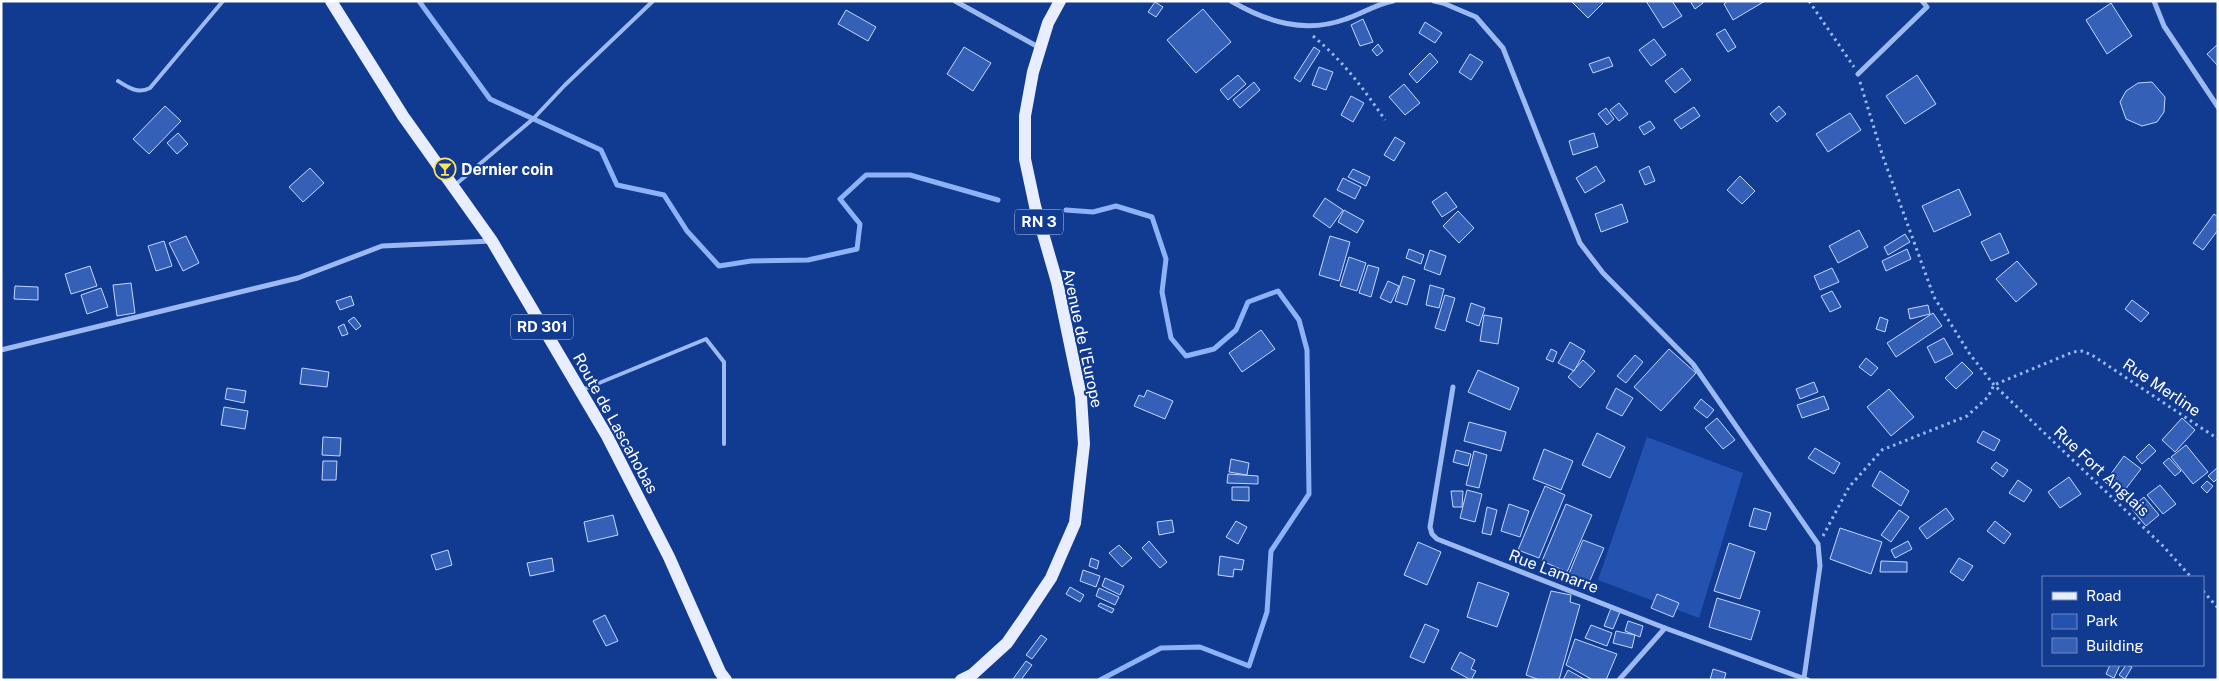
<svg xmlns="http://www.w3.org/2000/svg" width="2219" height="681" font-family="'Public Sans',sans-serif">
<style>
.green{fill:#2352b0}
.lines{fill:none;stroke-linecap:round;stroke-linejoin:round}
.stream{stroke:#8eb2f6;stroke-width:5}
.building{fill:#3560b8;stroke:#c4d7fd}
.path{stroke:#9cb9f2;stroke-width:3;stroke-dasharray:2.5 4;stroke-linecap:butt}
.lane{stroke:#9cb9f2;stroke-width:4}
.street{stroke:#9cb9f2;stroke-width:5}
.primary{stroke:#e8eeff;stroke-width:12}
.labels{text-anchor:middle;stroke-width:4;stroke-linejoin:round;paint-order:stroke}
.shield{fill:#113a91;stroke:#b8c4de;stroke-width:1}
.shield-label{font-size:15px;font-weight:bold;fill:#fff}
.poi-label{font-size:16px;font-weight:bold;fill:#fff;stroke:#113a91;text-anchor:start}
.street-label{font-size:16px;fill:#fff;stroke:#113a91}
</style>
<rect width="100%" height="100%" fill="#113a91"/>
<path class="green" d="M1647,437L1743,473L1699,618L1598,580Z"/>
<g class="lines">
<path class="stream" d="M419,1L490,99L601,150L617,185L664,195L687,231L719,266L751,261L808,260L857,249L860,224L840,199L866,175H910L998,200
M1066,210L1093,212L1116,206L1152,217L1166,259L1162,292L1171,338L1186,356L1214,349L1236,330L1248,302L1278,291L1299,320L1307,350L1309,494L1271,551L1267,612L1249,666L1200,647L1161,648L1100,680"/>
</g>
<path class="building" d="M1571,1H1601L1603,3L1588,18Z
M1646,1H1672L1682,16L1663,28Z
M1690,1H1702L1703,3L1695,9Z
M1728,1H1765L1733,20L1724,4Z
M1155,2L1163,7L1156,17L1148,12Z
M2111,3L2132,36L2107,54L2086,20Z
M1203,9L1231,42L1196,73L1167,40Z
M846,10L876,27L868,41L838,24Z
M1363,19L1373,42L1360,46L1351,25Z
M1425,22L1442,33L1435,43L1419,33Z
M1725,29L1736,47L1728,52L1716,34Z
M1654,39L1666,55L1651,66L1639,50Z
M1378,44L1383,51L1377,56L1372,50Z
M2218,44V66L2207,54Z
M964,47L991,63L973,91L947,74Z
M1314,47L1320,51L1300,82L1294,78Z
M1430,53L1438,62L1417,83L1409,74Z
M1470,54L1483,62L1471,80L1459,72Z
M1609,57L1613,66L1593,73L1589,64Z
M1319,67L1333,72L1326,90L1312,85Z
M1682,68L1691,80L1675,93L1665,81Z
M1238,75L1246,84L1228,100L1220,90Z
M1917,75L1936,104L1905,124L1886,96Z
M1254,82L1260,90L1240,108L1233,100Z
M2152,82L2165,97L2164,112L2157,122L2142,126L2126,119L2120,102L2126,91L2138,83Z
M1404,84L1420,103L1405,115L1389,97Z
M1351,96L1364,103L1353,122L1341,115Z
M1619,103L1628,114L1619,121L1610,110Z
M165,106L181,121L149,154L133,139Z
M1779,106L1786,114L1777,122L1770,114Z
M1694,107L1700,116L1681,129L1674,120Z
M1606,108L1614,119L1607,125L1598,114Z
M1850,113L1861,130L1828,152L1816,134Z
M1650,121L1655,128L1644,135L1639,127Z
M178,133L188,144L177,154L167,143Z
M1594,133L1598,147L1573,155L1569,141Z
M1395,137L1405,143L1394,161L1384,155Z
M1596,166L1605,181L1585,193L1576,178Z
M1649,166L1655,181L1645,185L1639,171Z
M310,168L324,183L303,202L289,187Z
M1353,169L1370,177L1366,186L1348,177Z
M1740,176L1755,191L1742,204L1727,190Z
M1343,178L1361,187L1355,199L1337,190Z
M1959,189L1971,215L1934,232L1922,206Z
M1446,192L1457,207L1442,217L1432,202Z
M1325,198L1343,210L1330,228L1313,216Z
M1622,204L1628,222L1601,232L1595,214Z
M1344,210L1364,221L1357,233L1338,222Z
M1458,211L1474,228L1459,243L1443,226Z
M2214,214L2218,217V230L2203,250L2193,243Z
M1859,230L1868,247L1838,263L1829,246Z
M2000,233L2009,253L1991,261L1981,242Z
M1905,234L1910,242L1888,255L1884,247Z
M186,236L199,263L183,271L169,243Z
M1330,236L1350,242L1339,281L1319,275Z
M164,241L172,266L156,271L148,246Z
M1409,249L1424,255L1421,264L1406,258Z
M1907,249L1911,259L1886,271L1882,261Z
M1430,250L1446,256L1440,275L1424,269Z
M1349,257L1366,263L1357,291L1340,286Z
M2017,261L2037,284L2016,302L1996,279Z
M1368,265L1379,268L1371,297L1359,293Z
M90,266L97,286L71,294L65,274Z
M1832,268L1839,282L1820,290L1814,276Z
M1403,276L1415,280L1407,305L1395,301Z
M1388,281L1399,286L1391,303L1380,298Z
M131,283L135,313L117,316L113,285Z
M1430,285L1444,289L1439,308L1426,305Z
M15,286L38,287V300L14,299Z
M101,288L108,307L87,314L81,295Z
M1832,291L1841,307L1830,312L1821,296Z
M1445,295L1455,298L1445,331L1435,328Z
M351,296L354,305L340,310L336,301Z
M2132,300L2149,313L2141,322L2125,309Z
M1471,303L1485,308L1479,326L1466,321Z
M1928,305L1930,314L1910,319L1908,309Z
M1933,313L1942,326L1896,357L1887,343Z
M1484,315L1502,318L1498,344L1480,341Z
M354,317L361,326L356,330L348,321Z
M1880,317L1888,320L1885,332L1876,329Z
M344,324L348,334L342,336L338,327Z
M1261,330L1275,349L1242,372L1229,353Z
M1944,338L1953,354L1935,363L1927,347Z
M1570,342L1585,351L1574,371L1558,363Z
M1551,349L1557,352L1553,362L1546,359Z
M1669,349L1696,373L1661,411L1634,387Z
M1635,355L1643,362L1626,383L1617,376Z
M1866,358L1878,368L1871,376L1859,367Z
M1583,360L1595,371L1580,388L1568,377Z
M1962,362L1973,373L1956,389L1945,378Z
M302,368L329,372L327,387L300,384Z
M1478,370L1519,388L1510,410L1468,392Z
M1814,382L1818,392L1800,399L1796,389Z
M227,388L246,391L244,403L225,399Z
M1616,388L1633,398L1622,416L1606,408Z
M1889,389L1914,417L1891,436L1867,407Z
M1147,390L1173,401L1165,419L1134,406L1139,395L1144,397Z
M1824,396L1829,409L1802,418L1797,405Z
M1701,399L1714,410L1707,418L1694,408Z
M224,407L248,411L245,429L221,425Z
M1717,418L1735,440L1723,449L1705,428Z
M2182,418L2195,430L2175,452L2162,440Z
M1469,422L1506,432L1501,451L1464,441Z
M1983,431L2000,440L1994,451L1977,442Z
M1597,433L1625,447L1610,478L1582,465Z
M323,437L341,438L340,456L322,455Z
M2149,444L2156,451L2142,464L2136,457Z
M2186,445L2208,472L2193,484L2171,457Z
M1815,448L1840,463L1834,474L1808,458Z
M1544,449L1573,461L1561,490L1533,479Z
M1456,450L1471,454L1468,466L1453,462Z
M1474,451L1487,455L1479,488L1466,485Z
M2124,456L2141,469L2121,495L2105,482Z
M2169,458L2181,471L2175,476L2163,463Z
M1231,459L1249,463L1247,475L1229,472Z
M323,461H337L336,480H322Z
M1996,462L2008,470L2003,477L1991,468Z
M2218,467V478L2214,482L2208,476Z
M1880,471L1909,491L1901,506L1872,486Z
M1228,474L1258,476V484L1227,483Z
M2069,477L2081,494L2060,508L2048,492Z
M2018,480L2032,490L2024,502L2009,493Z
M2207,481L2213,486L2207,493L2201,487Z
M2160,485L2176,504L2163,514L2147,495Z
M1545,486L1565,495L1539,558L1518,550Z
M1232,487H1249V501L1232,500Z
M1467,490L1482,494L1475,522L1460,518Z
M1451,491H1463L1462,507H1453Z
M2144,497L2159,515L2146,526L2131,508Z
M1509,504L1529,511L1520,537L1501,531Z
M1566,504L1592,515L1567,572L1542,561Z
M1487,507L1497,510L1491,535L1482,533Z
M1754,508L1771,513L1766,530L1749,526Z
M1946,508L1954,519L1927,539L1919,528Z
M1899,510L1909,517L1891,542L1881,535Z
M613,515L618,535L588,542L584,522Z
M1172,520L1174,532L1159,535L1157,522Z
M1236,521L1247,527L1238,544L1226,537Z
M1995,521L2011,534L2004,544L1987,531Z
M1840,528L1882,542L1871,574L1830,559Z
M1583,540L1604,548L1588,585L1568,576Z
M1149,541L1167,562L1160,568L1142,548Z
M1908,541L1912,549L1895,558L1891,550Z
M1418,542L1441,552L1427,585L1404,575Z
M1729,543L1755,552L1740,599L1714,591Z
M1119,545L1132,558L1122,567L1109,553Z
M448,550L452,565L436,570L431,555Z
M1220,556L1244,560L1242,570L1234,569L1233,577L1218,575Z
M552,558L554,571L530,576L527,563Z
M1091,558L1099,561L1097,569L1089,566Z
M1959,558L1973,566L1963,581L1950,572Z
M1881,561L1907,562V572H1880Z
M1083,570L1100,576L1096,587L1080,581Z
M1105,578L1124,586L1120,595L1102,586Z
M1478,582L1509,593L1497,627L1467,617Z
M1070,587L1084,595L1080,602L1066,594Z
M1099,588L1119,597L1115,605L1096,596Z
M1551,591L1571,595L1570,602L1580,605L1559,680H1540L1526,675Z
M1657,594L1679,603L1673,617L1651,608Z
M1717,598L1760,611L1751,640L1709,627Z
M1100,603L1114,609L1112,613L1098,606Z
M1611,608L1620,612L1613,629L1604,626Z
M605,615L618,641L606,646L593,621Z
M1628,621L1643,626L1640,637L1625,631Z
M1425,624L1439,630L1424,663L1410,657Z
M1591,625L1612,633L1607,646L1585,638Z
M1616,631L1635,635L1632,648L1613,643Z
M1041,635L1047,639L1032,659L1026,655Z
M1575,639L1617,654L1606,680H1593L1566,665Z
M1460,652L1475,660L1471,669L1476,671L1471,680L1451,669Z
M1026,661L1032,665L1021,680H1014L1013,679Z
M2110,665H2120L2114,678L2106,674Z
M2126,665L2132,667L2125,679L2119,675Z
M1713,669L1726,673L1724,680H1710Z
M1568,670L1586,680H1563Z"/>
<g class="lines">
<path class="path" d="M1809,1L1854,67
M1313,36C1343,61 1364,89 1385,120
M1860,82L1882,154L1934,297L1969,353L1994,385L2163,546L2191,577
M1823,536L1849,487L1882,450L1967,416L1988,397L1994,385L2073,352L2082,351L2092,355L2218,439
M2203,591L2218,608"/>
<path class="lane" d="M118,81C129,88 138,94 150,88L223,1
M455,185L533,119L565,85L653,1
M582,390L706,339L724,362V444"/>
<path class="street" d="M955,1L1040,48
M1231,1C1267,22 1305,34 1346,19C1362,14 1376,4 1393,1
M1434,1L1443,3L1476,17L1503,48L1580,243L1603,273L1693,364L1818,544L1820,566L1804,678
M2154,1L2164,26L2218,107
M1858,74L1927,7L1922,1
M1,350L298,278L382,246L491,241
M1453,387L1430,527L1432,534L1437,539L1665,628L1808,680
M1619,680L1665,628"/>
<path class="primary" d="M331,1L403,116L492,241L607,436L669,557L720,672L726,680
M961,680L973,674L1007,643L1025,617L1051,578L1075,523L1084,444L1081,397L1057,282L1035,206L1025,159V116L1033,72L1048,23L1060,1"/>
</g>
<defs>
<g id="bar-ring" transform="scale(1.125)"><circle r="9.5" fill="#113a91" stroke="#ffe35e" stroke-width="1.5"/><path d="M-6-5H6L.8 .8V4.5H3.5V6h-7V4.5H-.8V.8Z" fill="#ffe35e"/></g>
</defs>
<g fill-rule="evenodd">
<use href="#bar-ring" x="445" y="169"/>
</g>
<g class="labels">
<g class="shield">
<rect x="1015" y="209.5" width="48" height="25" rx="4"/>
<rect x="511" y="314.5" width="62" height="25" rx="4"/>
</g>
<g class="shield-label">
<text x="1039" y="227">RN 3</text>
<text x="542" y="332">RD 301</text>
</g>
<g class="poi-label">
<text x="461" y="175">Dernier coin</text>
</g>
<g class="street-label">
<text transform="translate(1083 338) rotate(78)" y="6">Avenue de l'Europe</text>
<text transform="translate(2162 387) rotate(34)" y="6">Rue Merline</text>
<text transform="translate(616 423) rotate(61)" y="6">Route de Lascahobas</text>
<text transform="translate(2102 471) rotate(43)" y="6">Rue Fort Anglais</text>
<text transform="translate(1554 571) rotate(21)" y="6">Rue Lamarre</text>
</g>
</g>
<rect width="2219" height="681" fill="none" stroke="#ffffff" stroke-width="5"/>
<rect x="2042" y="576" width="162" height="90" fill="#113a91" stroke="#7089bd"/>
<rect x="2052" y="592" width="25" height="8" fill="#e8eeff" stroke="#7089bd"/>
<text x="2086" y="601" font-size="15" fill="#ffffff">Road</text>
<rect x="2052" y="614" width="25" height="15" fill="#2352b0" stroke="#7089bd"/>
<text x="2086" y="626" font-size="15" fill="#ffffff">Park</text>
<rect x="2052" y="638" width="25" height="15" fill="#3560b8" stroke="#7089bd"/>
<text x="2086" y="651" font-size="15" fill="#ffffff">Building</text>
</svg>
